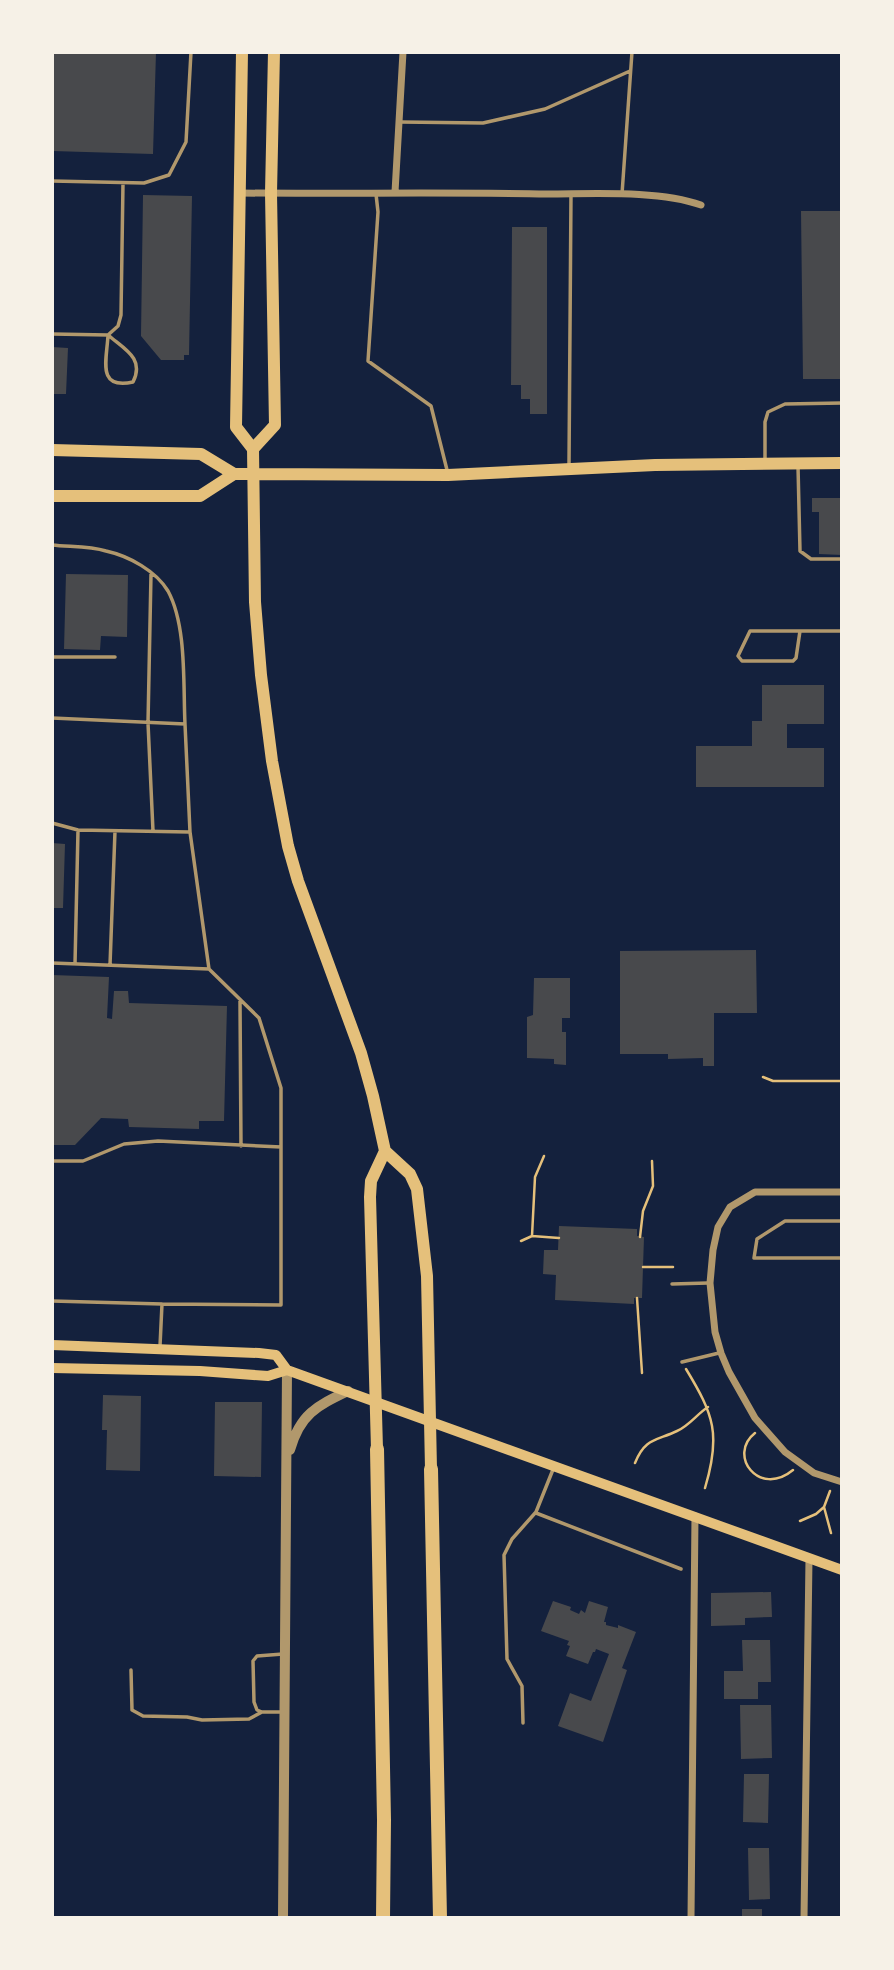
<svg xmlns="http://www.w3.org/2000/svg" width="894" height="1970" font-family="'Archivo Narrow',sans-serif">
<style>
.building{fill:#48494c}
.lines{fill:none;stroke-linecap:round;stroke-linejoin:round}
.path{stroke:#e5c07b;stroke-width:2.5}
.service{stroke:#b1986c;stroke-width:3.5}
.minor{stroke:#b1986c;stroke-width:7}
.tertiary{stroke:#b1986c;stroke-width:10}
.secondary{stroke:#e5c07b;stroke-width:10}
.trunk{stroke:#e5c07b;stroke-width:12}
.motorway{stroke:#e5c07b;stroke-width:14}
</style>
<rect width="100%" height="100%" fill="#14213d"/>
<path class="building" d="M52,52H156L153,154L52,151Z
M143,195L192,196L189,355H184V360H161L141,336Z
M801,211H842V379H803Z
M512,227H547V414H530V399H521V385H511Z
M52,347L68,348L66,394H52Z
M812,498H842V555L819,554V512H812Z
M66,574L128,575L127,637L101,636L100,650L64,649Z
M762,685H824V724H787V748H824V787H696V746H752V721H762Z
M52,843L65,844L63,908H52Z
M756,950L757,1013H714V1066H703V1058L668,1059V1054H620V951Z
M52,975L109,977L107,1018L112,1019L114,991H128L129,1003L227,1006L224,1121H199V1129L129,1127L128,1119L101,1118L75,1145H52Z
M534,978H570V1018H562V1032H566V1065L554,1064V1059L527,1058V1017L533,1015Z
M559,1226L637,1229V1236L644,1237L642,1298H634V1304L555,1300L556,1275L543,1274L544,1250H558Z
M103,1395L141,1396L140,1471L106,1470L107,1430H102Z
M215,1402H262L261,1477L214,1476Z
M771,1592L772,1617L745,1618V1625L711,1626V1593Z
M553,1601L571,1607L570,1610L579,1614L581,1610L585,1613L589,1601L608,1607L604,1622H606V1625L618,1628V1625L636,1632L622,1668L627,1670L603,1742L558,1726L570,1693L591,1701L609,1654L596,1649L595,1652H593L588,1664L566,1656L570,1646L567,1645L569,1641L541,1631Z
M742,1640H770L771,1682H758V1699H724V1671H743Z
M740,1705H771L772,1758L741,1759Z
M744,1774H769L768,1823L743,1822Z
M748,1848H769L770,1899L749,1900Z
M742,1909H762V1918H742Z"/>
<g class="lines">
<path class="path" d="M763,1077L773,1081H842
M544,1156L535,1177L532,1236L559,1238
M640,1237L643,1211L653,1186L652,1161
M521,1241L532,1236
M643,1267H673
M637,1298L642,1373
M686,1369C714,1415 721,1435 705,1488
M755,1433C727,1455 759,1498 793,1470
M635,1463C645,1438 656,1441 677,1431C689,1426 697,1414 708,1407
M830,1491L824,1507L831,1533
M800,1521L816,1514L824,1507"/>
<path class="service" d="M400,122L483,123L545,109L630,71
M52,181L144,183L169,175L186,142L191,52
M376,194L378,212L368,361L431,406L447,470
M622,194L632,52
M52,334L108,335C124,349 145,358 133,382C96,390 107,359 108,335L118,326L121,315L123,183
M765,460V422L768,412L785,404L842,403
M569,465L571,194
M798,466L800,551L811,559H842
M52,545C70,547 89,546 106,551C129,556 156,571 168,591C187,626 183,685 185,724L52,718
M151,574L148,723L153,831
M800,631L796,658L793,661H742L738,656L750,631H842
M52,657H115
M842,660V718
M52,823L78,830L189,832
M52,963L209,969
M75,964L78,830
M110,965L115,831
M240,1001L241,1146
M52,1161H83L124,1144L158,1141L281,1147
M842,1221H785L757,1239L754,1258H842
M672,1284L708,1283
M52,1301L162,1304
M160,1346L162,1304L281,1305V1088L259,1018L209,969L190,832L185,724
M682,1362L719,1353
M536,1513L681,1569
M131,1670L132,1710L143,1716L187,1717L202,1720L249,1719L262,1712
M282,1712H262L257,1710L254,1702L253,1661L257,1656L283,1654
M523,1723L522,1686L507,1659L504,1555L512,1539L536,1512L554,1467"/>
<path class="minor" d="M395,192L403,52
M239,193C342,194 445,192 548,194C593,194 659,190 701,205
M842,1192H755L730,1207L718,1227L713,1250L710,1283L715,1332L721,1353L729,1372L755,1418L785,1452L814,1473L842,1482
M691,1918L695,1516
M804,1918L809,1559"/>
<path class="tertiary" d="M290,1450C300,1414 317,1406 348,1391
M283,1918L287,1370"/>
<path class="secondary" d="M52,1345L259,1353L276,1355L287,1370
M52,1368L200,1371L268,1376L287,1370L842,1570"/>
<path class="trunk" d="M242,52L236,427L253,449L255,602L261,675L272,761L288,846L298,881L361,1053L373,1096L385,1151L410,1174L417,1189L427,1276L431,1469
M253,449L275,425L271,193L274,52
M52,450L201,454L234,474
M234,474L448,475L655,465L842,463
M52,496H200L234,474
M377,1449L370,1197L371,1181L385,1151"/>
<path class="motorway" d="M377,1449L384,1820L383,1918
M431,1469L440,1918"/>
</g>
<rect width="894" height="1970" fill="none" stroke="#f6f1e7" stroke-width="108"/>
</svg>
